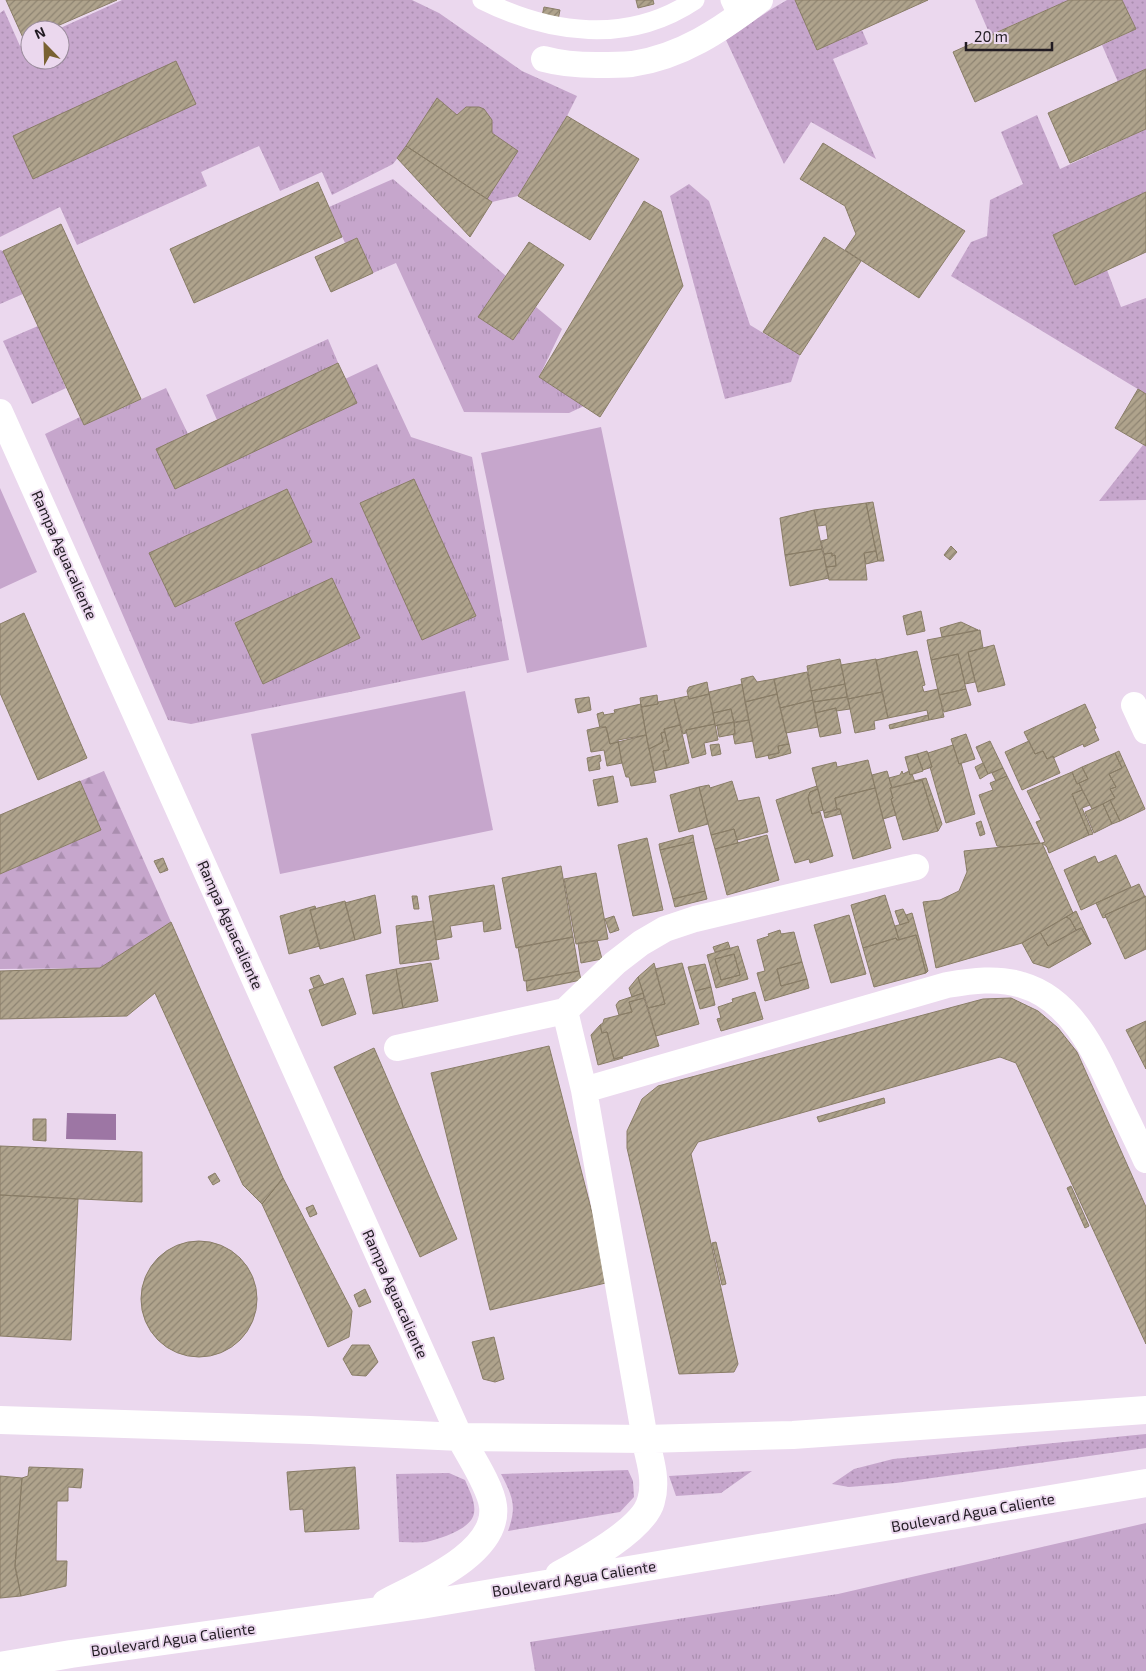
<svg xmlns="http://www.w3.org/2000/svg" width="1146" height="1671" font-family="'Exo 2',sans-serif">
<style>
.grass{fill:url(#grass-tufts)}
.forest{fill:url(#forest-firs)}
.park{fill:url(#park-dots)}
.garden{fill:#c6a6cc}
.water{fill:#9d76a4}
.building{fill:url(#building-hatch);stroke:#897d67;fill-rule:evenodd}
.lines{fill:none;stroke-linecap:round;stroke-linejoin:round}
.pedestrian{stroke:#fff;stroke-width:19}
.minor{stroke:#fff;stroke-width:26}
.primary{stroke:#fff;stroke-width:28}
.labels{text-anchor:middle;stroke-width:4;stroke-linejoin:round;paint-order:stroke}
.street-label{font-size:15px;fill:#211b22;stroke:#ebd8ee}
</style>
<defs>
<pattern id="grass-tufts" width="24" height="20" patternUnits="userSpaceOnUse" patternTransform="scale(1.25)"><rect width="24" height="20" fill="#c6a6cc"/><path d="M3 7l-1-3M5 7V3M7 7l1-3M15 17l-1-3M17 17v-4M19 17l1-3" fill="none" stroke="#aa8eaf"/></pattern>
<pattern id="forest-firs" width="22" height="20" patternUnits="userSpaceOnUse" patternTransform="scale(1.25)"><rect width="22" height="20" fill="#c6a6cc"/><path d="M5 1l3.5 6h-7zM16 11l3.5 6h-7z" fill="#aa8eaf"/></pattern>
<pattern id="park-dots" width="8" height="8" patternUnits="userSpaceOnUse" patternTransform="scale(1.25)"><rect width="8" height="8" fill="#c6a6cc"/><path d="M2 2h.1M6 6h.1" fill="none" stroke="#aa8eaf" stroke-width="1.8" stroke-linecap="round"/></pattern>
<pattern id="building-hatch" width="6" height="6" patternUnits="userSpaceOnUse" patternTransform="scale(1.25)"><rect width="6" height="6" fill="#afa38c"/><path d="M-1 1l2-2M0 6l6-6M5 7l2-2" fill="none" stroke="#8e8472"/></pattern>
</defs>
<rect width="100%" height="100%" fill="#ebd8ee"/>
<path class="grass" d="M393,179L506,276L478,317L513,340L536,307L562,329L539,377L584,406L569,413L464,412L396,263L373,273L357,238L345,243L329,207Z
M328,339L345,379L377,364L411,437L472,457L509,660L191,724L168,720L45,434L80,417L84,425L166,388L188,434L217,420L206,395Z
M1146,1523V1671H535L530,1642L838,1594Z"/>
<path class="forest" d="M104,771L171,922L100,968L0,969V874L101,830L80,781Z"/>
<path class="park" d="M122,0H412L439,13L522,71L577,96L567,116L518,196L492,202L406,147L393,164L332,195L322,172L280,191L259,146L201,172L207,186L77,245L60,207L0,237V13L4,10L20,46L30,42V60H60V30H56Z
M787,0H796L817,50L862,30L868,44L833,59L876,159L811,122L784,164L726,40L770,10Z
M975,0H1069L990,35Z
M1122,0H1146V69L1118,82L1102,45L1136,29Z
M1037,115L1060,169L1146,129V192L1053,235L1075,284L1107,270L1121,307L1146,298V394L951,276L971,242L987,236L990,200L1023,184L1001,132Z
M689,184L709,201L750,325L800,355L791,382L725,399L670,196Z
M0,250L3,251L23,294L0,304Z
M38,326L66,388L32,404L3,341Z
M1143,445L1146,446V500L1099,501Z
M1146,1434V1448L896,1483L849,1487L832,1484L854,1469L893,1459Z
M628,1470L633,1481L634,1497L620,1512L508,1531C517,1506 513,1497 501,1474Z
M752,1471L721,1493L676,1496L669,1476Z
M449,1473L465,1480C469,1490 476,1502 474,1513C472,1529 440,1539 426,1542C417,1543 408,1542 399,1542L396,1474Z"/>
<path class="garden" d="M601,427L647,647L527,673L481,453Z
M0,488L37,572L0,589Z
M465,691L493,830L280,874L251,734Z"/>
<path class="water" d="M67,1113L116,1114V1140L66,1139Z"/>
<path class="building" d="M6,0H117L48,30H30V38L24,40Z
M636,0H653L654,4L638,8Z
M795,0H928L817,50Z
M1069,0H1122L1136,29L975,102L953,52Z
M544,7L560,10L558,20L542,16Z
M176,61L196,104L33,179L13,136Z
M1146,69V129L1070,163L1048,113Z
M437,98L457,115L466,107H479L484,109L492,120V133L518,151L487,199L406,146Z
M567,116L639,159L590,240L518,196Z
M823,143L965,231L919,298L845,250L856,234L845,206L800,179Z
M406,146L492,202L470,237L397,158Z
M318,182L342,237L194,303L170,249Z
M1146,192V252L1075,285L1053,235Z
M644,201L661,211L683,286L600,417L539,377Z
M61,224L141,399L84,425L3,251Z
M824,237L861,261L800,355L763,332Z
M357,238L373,273L331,292L315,257Z
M529,242L564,265L513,340L478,317Z
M338,363L357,403L175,489L156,449Z
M1138,389L1146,394V446L1115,428Z
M414,479L476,616L422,640L360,503Z
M287,489L312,542L175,607L149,553Z
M873,502L884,561H878L866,503Z
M866,503L876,551L864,553L867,580H829L826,567L836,566L835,555L832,556V553L824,554L821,541L828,539L826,525L818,526L814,510Z
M814,510L822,549L785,555L780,518Z
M951,546L957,552L950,560L944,555Z
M822,549L829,578L790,586L785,555Z
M876,551L878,561L866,564L864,553Z
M832,553V556L835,555L836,566L826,567L824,554Z
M332,578L360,638L263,684L235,623Z
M921,611L925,631L907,635L903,616Z
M24,613L87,758L38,780L0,693V624Z
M961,622L978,630L942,637L940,628Z
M980,630L983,648L968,652L975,682L965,684L958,654L931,660L927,640Z
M994,645L1005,685L978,692L968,652Z
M917,651L925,685L922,686L924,692L938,689L944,717L929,720L927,710L888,718L876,660Z
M958,654L966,689L939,695L931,660Z
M840,659L845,684L811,691L807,666Z
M876,659L882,692L848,699L841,665Z
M807,672L813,700L780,708L774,679Z
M753,676L757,682L774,679L777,694L745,702L741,679Z
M707,682L709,694L689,699L687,691L689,687Z
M742,684L749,720L734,723L731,709L713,713L709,692Z
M845,684L847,697L813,702L811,691Z
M966,689L971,705L944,712L939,695Z
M882,692L888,718L874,721L875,729L855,733L848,699Z
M709,694L715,724L686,730V733L683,734L674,699L688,696L689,699Z
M777,694L789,744L778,746L779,753L756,758L745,702Z
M657,695L658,704L641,707L640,698Z
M589,697L591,710L578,713L575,699Z
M847,697L850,709L836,711V708L815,713L813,702Z
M674,699L680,725L664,729L665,732L661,733L663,742L649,749L641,707L658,704V702Z
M813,700L818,727L786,733L780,708Z
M641,704L646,735L610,744L606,727L600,728L597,714L603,712L604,715L615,713L614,710Z
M1085,704L1096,728L1094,729L1099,740L1084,747L1083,744L1053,758V756L1047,759L1043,751L1035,754L1024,732Z
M836,708L841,733L820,737L815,713Z
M731,709L734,722L715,726L713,713Z
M928,715L929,720L890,729L889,725Z
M749,720L753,741L735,744L733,734H735L734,722Z
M734,722L735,734L719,737L717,725Z
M715,724L718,740L704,743L706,754L692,758L686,730Z
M680,725L689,763L667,768L663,751L669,750L664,729Z
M600,727H606L610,744L618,742L622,763L607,766L604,750L591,752L587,730Z
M665,732L669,750L663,751L667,768L654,771L649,749L663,742L661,733Z
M966,734L975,759L959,764L951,739Z
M646,735L656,782L631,786L629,777H626L622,763L618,740Z
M990,741L1003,768L988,774L976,747Z
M1029,741L1035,754L1043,751L1047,759L1053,756L1060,773L1022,790L1005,752Z
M719,744L721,754L712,756L710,745Z
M789,744L791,753L769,759L768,755L779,753L778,746Z
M953,745L959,764L961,763L975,814L946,823L930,767H932L928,753Z
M927,751L932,767L923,770L917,754Z
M1119,751L1145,809L1120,821L1110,800L1115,798L1110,789L1116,787L1109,774L1122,768L1115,753Z
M1115,753L1122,768L1109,774L1116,787L1110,789L1115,798L1092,809L1079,783L1088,779L1082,767Z
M917,754L923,771L910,775L905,757Z
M600,755L601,761L599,762L600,769L589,771L587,758Z
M868,760L875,788L835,798L837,810L824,813L812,768L836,762L837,767Z
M983,763L988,774L980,779L975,767Z
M1082,767L1088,779L1077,784L1072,772Z
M1003,768L1007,776L996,781L992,773Z
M887,771L892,788H890L893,798L891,799L896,815L883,819L872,775Z
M902,771L903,774L909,771L910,775L912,774L915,782L892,788L889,778L900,775Z
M1072,772L1077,784L1079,783L1082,790L1072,794L1089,835L1049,853L1047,847L1042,843L1045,842L1036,822L1041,820L1027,791Z
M613,776L618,802L598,806L593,780Z
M1007,776L1040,843L1004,847L997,846L979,795L993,790L990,783Z
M926,778L942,824L938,831L922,780L915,782L914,781Z
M922,780L938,831L903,840L891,799L893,798L890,788Z
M80,781L101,830L0,874V815Z
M732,781L738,801L759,797L768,832L737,840L734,829L711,835L699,787L709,785L710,788Z
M817,786L818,789L810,792L808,798L812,814L820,812L833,856L810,863L809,859L795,863L776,800Z
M699,787L708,824L679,832L670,795Z
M875,788L891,848L853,859L840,809H837L835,798Z
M818,789L823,810L812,814L808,798L810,792Z
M1082,790L1090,805L1082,808L1093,834L1089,835L1072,794Z
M1110,800L1120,821L1112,824L1103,804Z
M1103,804L1112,824L1094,833L1085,812Z
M837,809H840L841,814L825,818L824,813Z
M981,821L985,834L980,836L976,823Z
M734,829L738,843L715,849L711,835Z
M693,835L694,842L660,850L659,844Z
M767,835L779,880L727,895L715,849Z
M647,838L663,910L633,916L618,845Z
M694,842L705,891L673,899L660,850Z
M1042,843L1073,913L1022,943L936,968L923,902L940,900L959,891L967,872L964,851Z
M1116,855L1131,887L1081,910L1064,870L1095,856L1098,863Z
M163,858L168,870L160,873L154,861Z
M561,866L573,937L516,948L502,878Z
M596,873L608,939L576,944L564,879Z
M1139,884L1145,897L1105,915L1106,917L1103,918L1096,903Z
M494,885L501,929L484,932L483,921L450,926L452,937L436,940L429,896Z
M705,891L707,899L675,907L673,899Z
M375,895L381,933L355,940L345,903Z
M885,895L899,940H897L896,938L863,948L851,905Z
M412,896H417L419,909H414Z
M1146,896V949L1125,959L1105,915Z
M345,901L355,940L320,949L310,910Z
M315,906L316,909L310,910L320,946L289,954L280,916Z
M903,909L909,922L900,925L895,911Z
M1076,911L1091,944L1081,928L1076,930L1070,919L1066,917Z
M912,913L928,971L926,973L916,935L899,940L895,926L909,922L906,915Z
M849,915L866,974L831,983L814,925Z
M614,916L619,930L610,933L605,919Z
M1066,917L1070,919L1076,930L1048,946L1040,932Z
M433,921L439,959L400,964L396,926Z
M171,922L283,1178L262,1204L243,1185L155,993L127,1016L0,1019V971L100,968Z
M1081,928L1091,944L1049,968L1033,963L1022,943L1040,932L1048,946Z
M780,930L781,934L794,932L802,962L777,969L781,986L807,979L809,988L765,1001L757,973L765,971L757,940L769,936L768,934Z
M916,935L926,973L874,987L863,948L896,938L897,940Z
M573,937L579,971L524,981L518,947Z
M597,940L602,959L581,963L578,943Z
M728,942L730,948L715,952L713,947Z
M738,946L748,979L716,988L707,955ZM734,954L740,975L721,980L715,959Z
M734,954L740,975L721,980L715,959Z
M802,962L807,979L781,986L777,969Z
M431,963L438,1001L403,1008L396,969Z
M654,963L665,1004L648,1008L638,977Z
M682,963L699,1024L656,1036L648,1008L665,1004L655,969Z
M705,964L711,987L695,991L688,967Z
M396,969L403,1008L373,1014L366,975Z
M579,971L581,980L527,991L526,981Z
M319,975L324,985L314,988L310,978Z
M638,977L643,993L632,997L629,988Z
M343,978L356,1014L322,1026L309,990Z
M711,987L715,1005L700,1009L695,991Z
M755,992L763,1019L721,1031L717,1019L721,1018L718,1007L733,1002L732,999Z
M643,993L644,998L629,1002L632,1012L619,1015L616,1005L619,1001Z
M644,998L659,1046L614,1059L607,1032L602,1033L600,1025L603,1023L604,1019L632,1012L629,1002Z
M1011,998L1038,1011L1058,1028L1077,1052L1146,1207V1344L1016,1063L1000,1057L698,1142L691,1154L738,1364L734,1372L679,1374L627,1148V1131L642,1099L658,1086L983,999Z
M1146,1021V1069L1126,1030Z
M600,1025L602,1033L607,1032L614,1059L622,1057L623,1058L598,1065L591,1035Z
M549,1046L610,1282L490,1310L431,1073Z
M374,1048L457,1239L420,1257L334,1067Z
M884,1098L885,1103L819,1122L817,1117Z
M33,1119H46V1141L33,1140Z
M0,1146L142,1152V1202L0,1195Z
M215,1173L220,1181L213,1185L208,1177Z
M283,1178L352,1311L349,1337L328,1347L262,1204Z
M1071,1186L1089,1226L1085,1228L1067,1188Z
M0,1195L78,1199L71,1340L0,1336Z
M313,1205L317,1214L310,1217L306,1208Z
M141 1299a58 58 0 1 1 116 0a58 58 0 1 1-116 0Z
M716,1242L726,1284L722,1285L712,1243Z
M365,1289L371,1302L359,1307L354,1295Z
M494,1337L504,1379L495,1382L483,1379L472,1342Z
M352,1345H369L378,1362L366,1376L352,1375L343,1359Z
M29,1467L83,1469L81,1488L68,1487V1501H57L56,1561H67L66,1586L21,1596L15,1565L22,1478L28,1476Z
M355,1467L359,1529L305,1532L303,1509L290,1510L287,1472Z
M0,1476L22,1478L15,1567L21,1596L0,1598Z"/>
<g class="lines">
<path class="pedestrian" d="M482,0C550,34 628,45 695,0
M730,0L738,17"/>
<path class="minor" d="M544,59C562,64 579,65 597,65C608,65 620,65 632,64C681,57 721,30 760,0
M0,412L460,1437
M1134,705L1146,731
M565,1011L584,1090L645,1439
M397,1048L565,1011L615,963L641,943L665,929L695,919L916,867
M584,1090L947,985C971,981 998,977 1022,985C1071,999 1095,1052 1115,1095C1125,1116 1136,1138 1146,1160"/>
<path class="primary" d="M0,1420L310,1430L460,1437L645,1439L793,1435L1146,1410
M559,1575C583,1562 644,1529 651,1501C657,1481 650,1459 645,1439
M386,1603C420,1585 499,1553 493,1506C491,1487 469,1454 460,1437
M0,1666L71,1654L421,1605L1146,1483"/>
</g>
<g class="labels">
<g class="street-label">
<text transform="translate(64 555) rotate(66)" y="5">Rampa Aguacaliente</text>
<text transform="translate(230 925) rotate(66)" y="5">Rampa Aguacaliente</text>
<text transform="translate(395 1294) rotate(66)" y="5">Rampa Aguacaliente</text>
<text transform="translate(973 1513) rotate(-10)" y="5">Boulevard Agua Caliente</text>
<text transform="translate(574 1579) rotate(-9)" y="5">Boulevard Agua Caliente</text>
<text transform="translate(173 1640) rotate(-8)" y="5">Boulevard Agua Caliente</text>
</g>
</g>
<g transform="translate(45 45) rotate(337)"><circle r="24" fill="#ebd8ee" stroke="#9a8c9c"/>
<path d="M0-4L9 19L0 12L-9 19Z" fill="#796132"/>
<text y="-8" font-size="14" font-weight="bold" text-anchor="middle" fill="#211b22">N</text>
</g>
<path d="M966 42v8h86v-8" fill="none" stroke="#211b22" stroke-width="2.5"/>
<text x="974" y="42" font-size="15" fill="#211b22" stroke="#ebd8ee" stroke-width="4" paint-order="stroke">20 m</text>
</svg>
